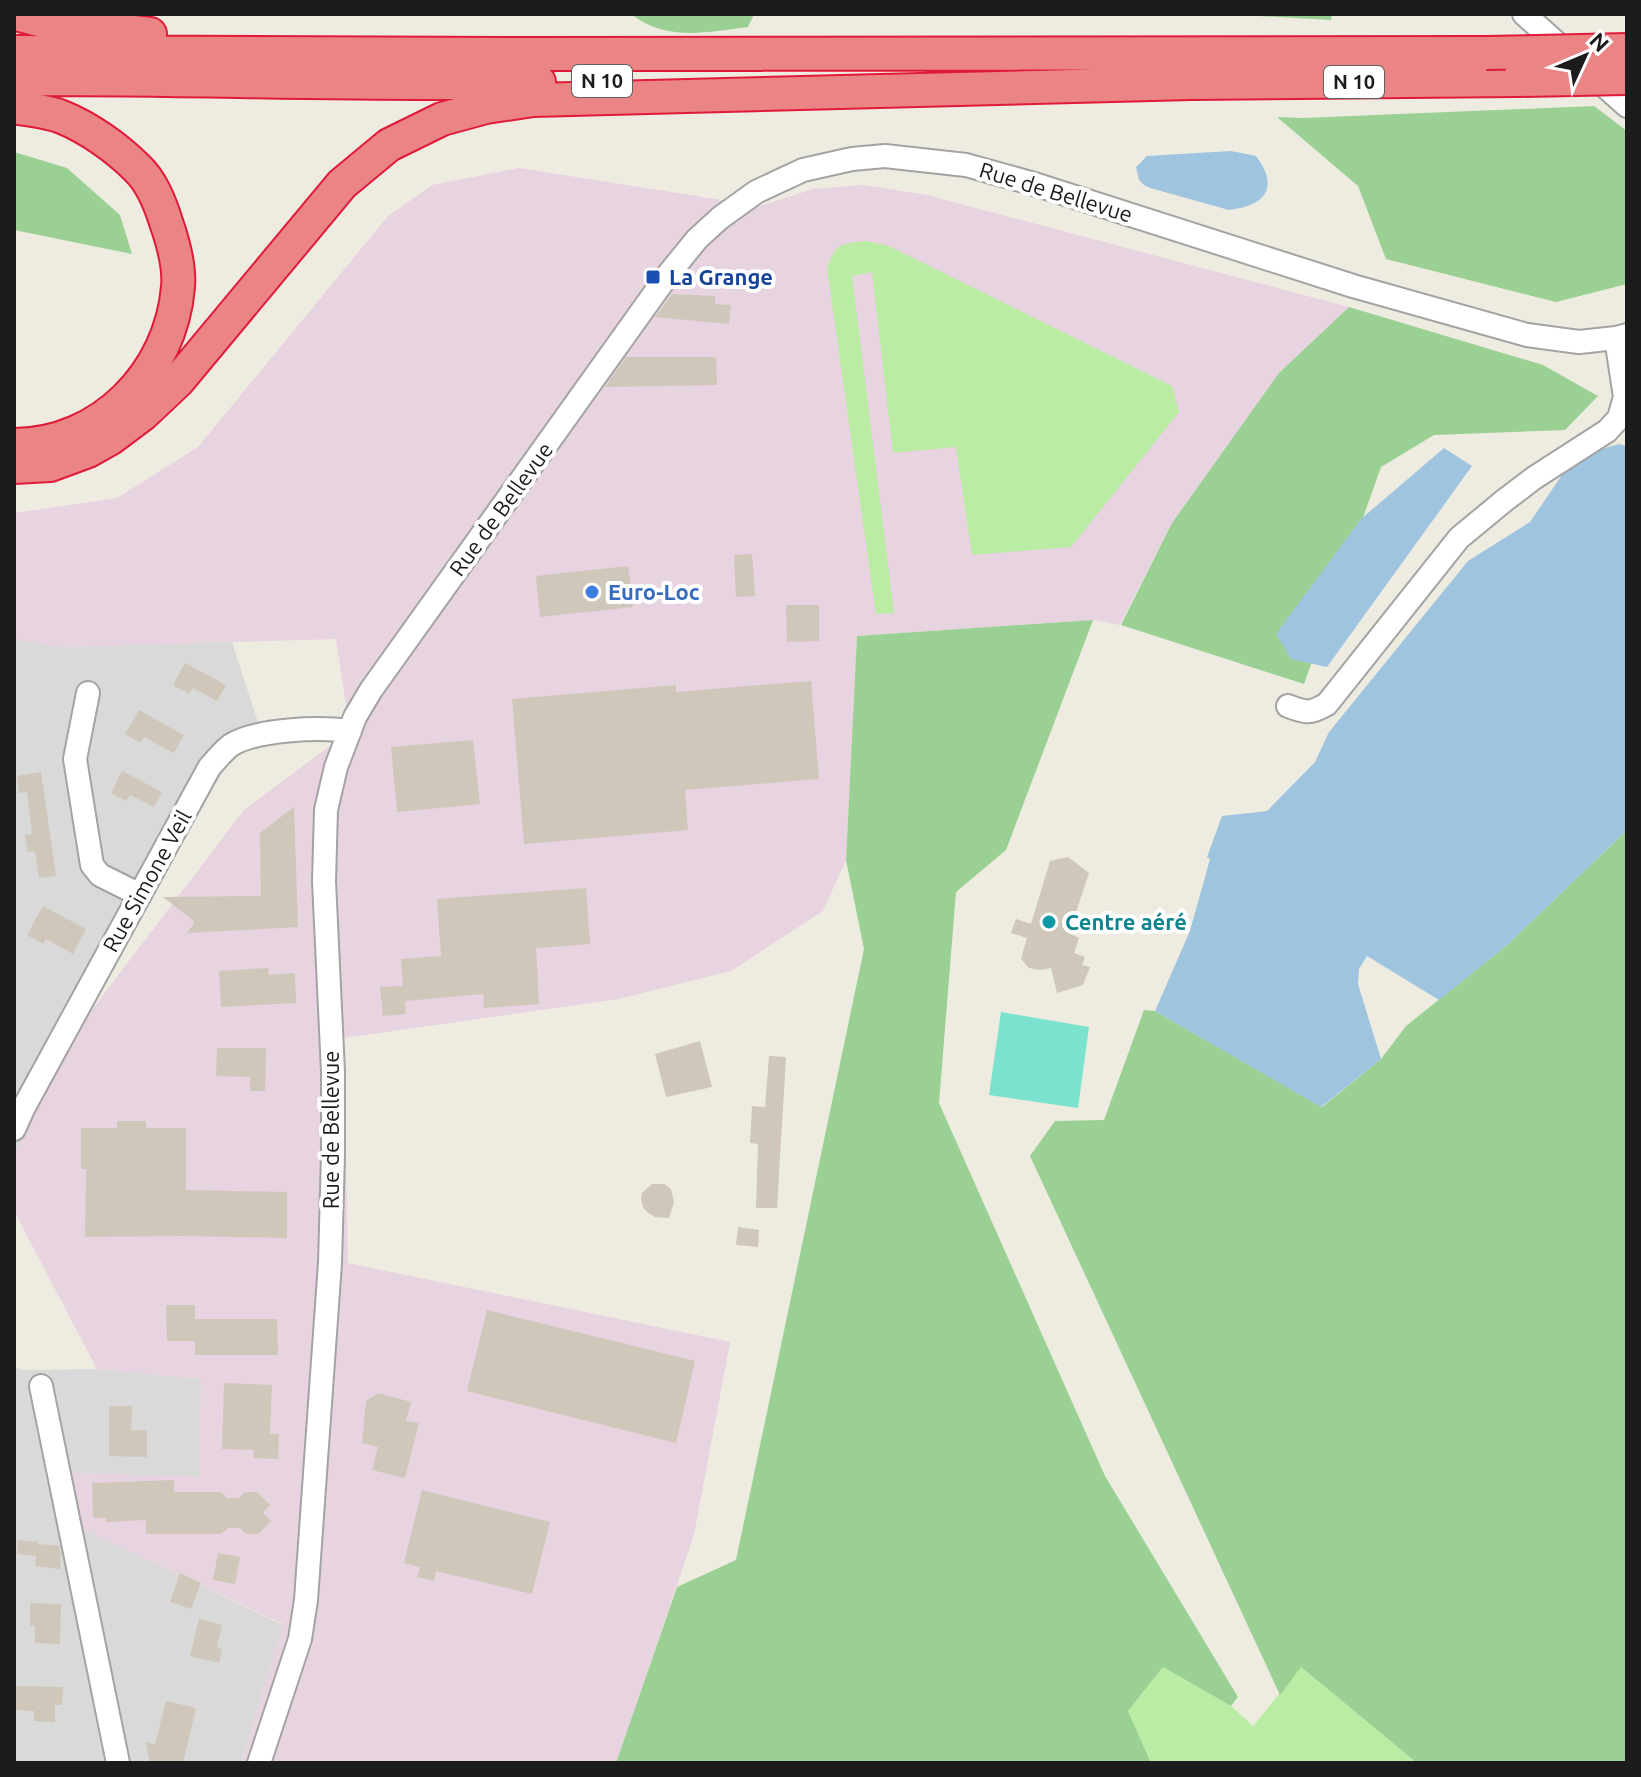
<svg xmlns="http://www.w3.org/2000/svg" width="1641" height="1777" font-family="Ubuntu,sans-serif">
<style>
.residential{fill:#dad9d9}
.industrial{fill:#e8d3e0}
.grass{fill:#baeca3}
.forest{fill:#9ad093}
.pitch{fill:#7ae2cd}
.water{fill:#9fc4df}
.building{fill:#cec7ba}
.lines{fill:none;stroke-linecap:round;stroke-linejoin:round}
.minor-casing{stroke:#a3a3a3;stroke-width:26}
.highway-casing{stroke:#e01a3a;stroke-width:36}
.minor{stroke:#fff;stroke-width:22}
.highway{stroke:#eb8484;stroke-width:32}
.highway-bridge-casing{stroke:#e01a3a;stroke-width:36;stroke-linecap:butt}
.highway-bridge{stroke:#eb8484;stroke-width:32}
.transit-dot{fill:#1a4fb4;stroke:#fff;stroke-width:3}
.shop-dot{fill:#3f7fe0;stroke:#fff;stroke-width:3}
.culture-dot{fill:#0f9aa8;stroke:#fff;stroke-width:3}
.labels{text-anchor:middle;stroke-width:8;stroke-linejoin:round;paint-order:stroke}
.shield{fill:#fff;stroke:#606060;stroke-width:2}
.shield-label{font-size:20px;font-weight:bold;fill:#1c1c1c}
.street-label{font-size:22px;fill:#1c1c1c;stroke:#fff}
.transit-label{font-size:22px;font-weight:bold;fill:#164399;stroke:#fff;text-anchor:start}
.shop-label{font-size:22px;font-weight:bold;fill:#366cbe;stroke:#fff;text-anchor:start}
.culture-label{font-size:22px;font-weight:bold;fill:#0d838f;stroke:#fff;text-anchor:start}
</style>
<rect width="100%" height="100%" fill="#eeece1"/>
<path class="residential" d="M14,638L61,647L232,642L265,744L235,755L220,776L81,1024L14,1156Z
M14,1366L21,1370L97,1369L201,1379L200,1477L72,1473L77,1526L283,1625L241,1763H14Z"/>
<path class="industrial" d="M519,168L760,206L813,189L864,185L927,195L1349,307L1279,373L1172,523L1120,625L1093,620L857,636L846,860L823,911L731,971L619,999L344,1038L348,1263L730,1342L694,1535L616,1763H241L283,1624L77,1526L72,1473L200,1477L201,1379L97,1369L14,1211V1156L81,1024L244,810L350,731L336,639L61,647L14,639V513L117,498L198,447L388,216L432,185Z"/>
<path class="grass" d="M866,241L889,246L1172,386L1179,412L1071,547L972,555L956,447L893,453L872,272L852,276L894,613L876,614L827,268C836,243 841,244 866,241Z
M1163,1667L1231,1706L1253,1726L1301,1667L1417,1763H1151L1128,1711Z"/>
<path class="forest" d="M631,14H754L748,27C707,32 667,42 631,14Z
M1223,14H1332L1331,20Z
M1594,106L1627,131V284L1556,302L1386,259L1358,186L1277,117L1303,118Z
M14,152L67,168L120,215L132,254L14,230Z
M1349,307L1543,365L1598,396L1565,430L1434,435L1381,467L1304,684L1121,625L1172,523L1279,373Z
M1093,620L1006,850L956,892L939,1103L1105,1476L1238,1697L1231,1706L1163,1667L1128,1711L1151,1763H616L677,1587L736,1560L864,949L846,860L857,636Z
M1627,830V1763H1417L1301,1667L1280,1695L1030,1156L1055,1121L1104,1120L1144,1010L1155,1011L1322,1107L1381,1059L1406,1026L1507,945Z"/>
<path class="pitch" d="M1001,1012L1089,1027L1078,1108L989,1095Z"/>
<path class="water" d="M1231,151L1256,156C1280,188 1265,206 1229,210L1150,188L1144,185L1139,180L1136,167L1147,156Z
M1619,444L1627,446V830L1507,945L1439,1000L1367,956L1359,969L1358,984L1381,1059L1321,1107L1155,1011L1190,931L1210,859L1207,857L1222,816L1267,811L1315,762L1329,732L1468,561L1530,522L1564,472L1587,453Z
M1444,448L1472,466L1327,667L1291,659L1276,634L1361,519Z"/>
<path class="building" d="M672,294L715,296V304L731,305L729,324L655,317Z
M626,357H716L717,385L605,387Z
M752,554L755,596L736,597L734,555Z
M628,566L633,607L540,617L536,576Z
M786,605H819V641L787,642Z
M185,663L226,685L217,701L193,688L189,694L173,685Z
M811,681L819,779L685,790L688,830L524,844L512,699L676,685V692Z
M139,710L184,735L174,753L144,737L140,743L125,734Z
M473,740L480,804L397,812L391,747Z
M122,771L162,792L154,807L130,795L126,801L111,793Z
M41,772L56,876L39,878L35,851L28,852L25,835L32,834L27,792L19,793L17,776Z
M294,807L298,927L187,933L195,922L163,897L261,896L260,833Z
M1068,857L1089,873L1069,933L1079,938L1074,953L1085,957L1082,965L1090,967L1083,985L1057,993L1051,968L1040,970L1029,968L1021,959L1027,938L1011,933L1016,919L1031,924L1050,861Z
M586,888L590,944L536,948L539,1004L484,1008L483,994L405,1001L406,1014L383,1016L380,987L403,986L401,959L441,956L437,899Z
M43,906L86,929L73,954L46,939L43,944L27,935Z
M268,968L269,975L295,973L296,1003L221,1007L219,971Z
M700,1041L712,1087L666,1097L655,1054Z
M217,1048H266L265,1091H250V1077L216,1076Z
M769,1056L786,1057L777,1208H756L758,1144L750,1143L752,1106L765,1107Z
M117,1121H146V1128H186V1190L287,1192V1238L183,1236L85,1237L86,1169H81V1128H117Z
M652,1184H664L671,1189L674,1202L669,1218L655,1217L647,1212L643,1207L641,1199L642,1193Z
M738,1227L759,1230L758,1247L736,1245Z
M166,1305H195V1319H277L278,1355H195V1341H167Z
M487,1310L695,1361L676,1443L467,1391Z
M224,1383L272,1385L270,1434H279L278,1459L253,1458L254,1450L222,1449Z
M378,1393L411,1402L406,1421L419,1423L405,1478L372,1470L378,1447L362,1443L366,1401Z
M109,1406H132L131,1430H147V1457L109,1456Z
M174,1480V1492H221L227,1498H239L245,1492H257L270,1505L263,1513L271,1521L258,1534H246L240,1528H228L221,1534H146V1520L106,1522V1518H93L92,1483Z
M422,1490L550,1522L532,1594L436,1571L434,1581L417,1577L420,1567L404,1563Z
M18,1540L38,1542V1544L59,1546L61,1554L60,1569L35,1566L36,1556L17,1554Z
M218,1553L240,1557L235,1584L213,1580Z
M180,1573L201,1583L191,1609L170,1602Z
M30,1603L61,1604L60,1644L35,1643V1626H30Z
M199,1619L222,1625L217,1647L222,1649L219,1663L190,1656Z
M14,1686L63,1687L62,1705H55V1722L34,1721V1711L14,1710Z
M166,1701L196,1708L183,1763H150L146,1742L155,1744Z"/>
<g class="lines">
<g class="minor-casing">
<path id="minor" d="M1524,14L1627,106
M88,693L75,759L92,865L100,875L140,895
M1288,706C1306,713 1310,714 1327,704L1459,538L1505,500L1534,478L1607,431L1619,418L1625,397L1616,338
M14,1129L24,1107L209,768C215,761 223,751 231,745C257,729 319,727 350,731
M41,1386L118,1763
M259,1763L300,1639L306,1600L330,1263L333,1154V1072L324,881L326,810L336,767L355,717L371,690L667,276L697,239L720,218L756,192L803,170L852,159L885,156L966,165L1031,183L1353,286L1527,335L1579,342L1616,338L1627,335"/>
</g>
<g class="highway-casing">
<path id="highway" d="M16,14L47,22L150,34
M14,52L528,54L1486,53
M14,79C189,78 364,86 539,82
M14,107C29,110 47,111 62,117C89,128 117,148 137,168C152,182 160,203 166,222C173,242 180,266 178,287C171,373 101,445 14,445
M14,467L50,465L88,451L111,438L143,414L178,381L342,184L389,145L442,119L486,107L533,100L1191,83L1518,80"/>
</g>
<use href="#minor" class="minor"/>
<use href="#highway" class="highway"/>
<g class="highway-bridge-casing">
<path id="highway-bridge" d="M1486,53L1627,50
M1518,80L1627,78"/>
</g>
<use href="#highway-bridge" class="highway-bridge"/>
</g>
<rect class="transit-dot" x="645" y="269" width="16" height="16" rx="4"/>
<circle class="shop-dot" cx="592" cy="592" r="8"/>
<circle class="culture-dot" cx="1049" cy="922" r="8"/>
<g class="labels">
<g class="shield">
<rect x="572" y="65" width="60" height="32" rx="6"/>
<rect x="1324" y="66" width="60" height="32" rx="6"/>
</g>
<g class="shield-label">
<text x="602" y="88">N 10</text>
<text x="1354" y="89">N 10</text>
</g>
<g class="street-label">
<text transform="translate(1056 192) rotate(17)" y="8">Rue de Bellevue</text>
<text transform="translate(501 509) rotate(-54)" y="8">Rue de Bellevue</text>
<text transform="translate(147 881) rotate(-61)" y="8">Rue Simone Veil</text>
<text transform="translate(331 1130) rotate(-90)" y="8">Rue de Bellevue</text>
</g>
<g class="transit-label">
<text x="669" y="285">La Grange</text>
</g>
<g class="shop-label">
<text x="608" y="600">Euro-Loc</text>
</g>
<g class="culture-label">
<text x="1065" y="930">Centre aéré</text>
</g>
</g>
<rect width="1641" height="1777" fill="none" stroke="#1c1c1c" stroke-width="32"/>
<g transform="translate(1585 56) rotate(46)" stroke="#ffffff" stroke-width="6" paint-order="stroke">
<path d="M0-6L14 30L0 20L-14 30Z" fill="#1c1c1c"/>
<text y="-12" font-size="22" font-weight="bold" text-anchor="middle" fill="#1c1c1c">N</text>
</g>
</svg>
